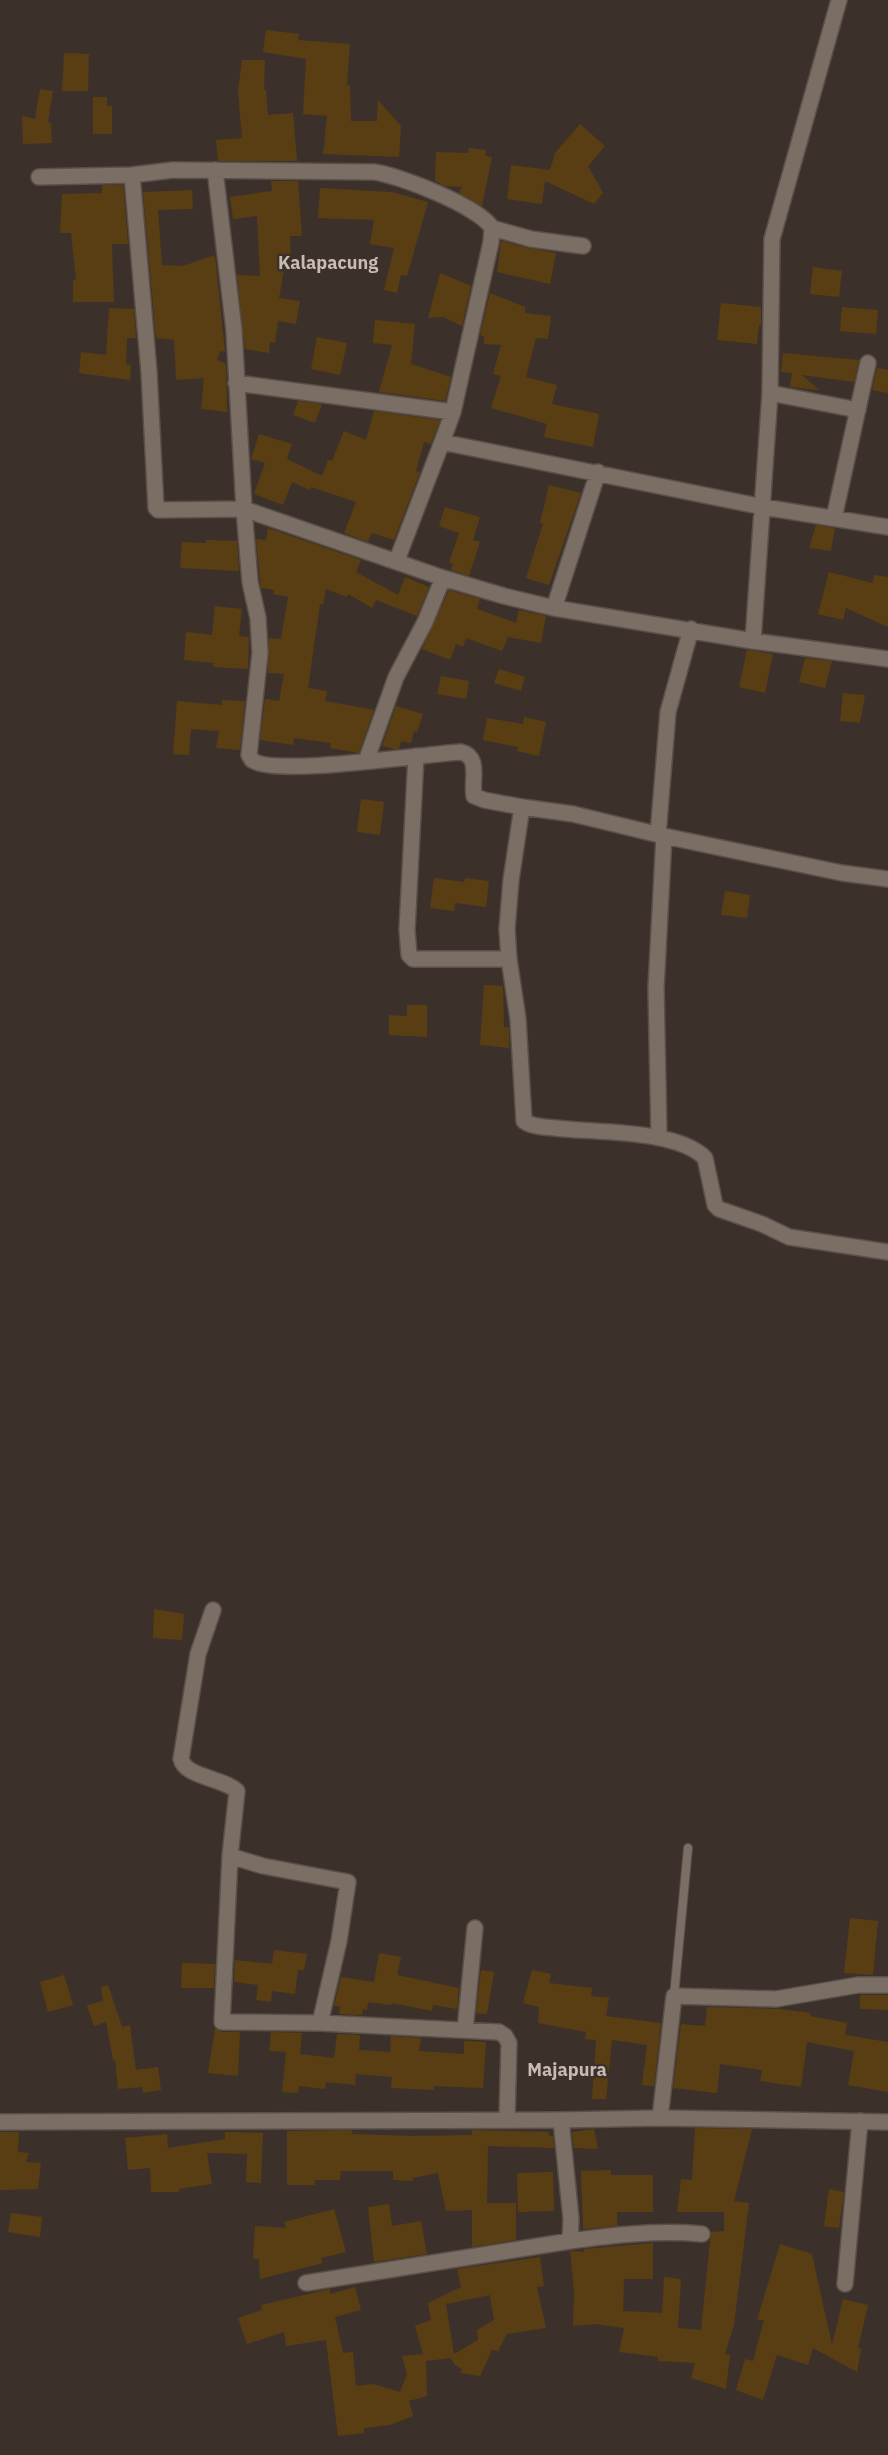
<svg xmlns="http://www.w3.org/2000/svg" width="888" height="2455" font-family="'IBM Plex Sans',sans-serif">
<style>
.building{fill:#593e13;fill-rule:evenodd}
.lines{fill:none;stroke-linecap:round;stroke-linejoin:round}
.lane-casing{stroke:#59504a;stroke-width:10}
.street-casing{stroke:#59504a;stroke-width:18}
.secondary-casing{stroke:#59504a;stroke-width:18}
.lane{stroke:#7b6e65;stroke-width:8}
.street{stroke:#7b6e65;stroke-width:15}
.secondary{stroke:#7b6e65;stroke-width:15}
.labels{text-anchor:middle;stroke-width:5;stroke-linejoin:round;paint-order:stroke}
.quarter-label{font-size:18px;font-weight:bold;fill:#cabbb2;stroke:#3c312a}
</style>
<rect width="100%" height="100%" fill="#3c312a"/>
<path class="building" d="M266,30L299,34L298,40L350,44L347,85H350L351,121H377L378,100L401,126L399,157L323,154L327,116L303,114L306,59L263,52Z
M64,53L89,54L88,91H62Z
M242,60H265L264,90L266,89L268,115L293,113L297,161H218L216,140L242,138L238,92Z
M40,89L53,91L48,122L51,123L52,143L23,144L22,116L35,119Z
M93,97H107V106H112V134H93Z
M580,124L605,146L588,166L603,193L594,204L545,181L542,204L507,199L511,165L550,170L555,153Z
M469,148L486,150L485,156L492,157L482,206L459,193L462,187L445,186L435,181L436,152L468,153Z
M271,181H298L302,236H290L291,259H286L279,298L300,301L296,324L278,321L275,343L270,342L269,353L245,349L237,275L260,276L257,216L233,219L230,197L272,191Z
M102,185H123L128,244H112L114,302H73V280H76L71,233H60L62,194L102,193Z
M320,188L392,192L428,202L407,276L401,275L397,293L384,290L394,248L370,244L374,220L318,218Z
M192,190L193,209L158,210L162,265L183,266L215,255L225,352L220,351L217,360L226,364L227,412L201,409L204,378L176,380L174,340L156,338L143,192Z
M501,241L528,248L556,253L550,284L497,272Z
M813,267L842,271L839,297L810,294Z
M440,273L471,286L462,326L443,317L428,318Z
M490,293L525,307V313L551,316L548,339L536,338L526,377L557,385L552,404L599,414L593,447L544,437L547,424L491,408L501,376L493,374L501,345L484,344V337L480,335Z
M721,303L761,307V325H759L757,344L717,340Z
M842,307L878,310L876,334L840,331Z
M109,308L134,309L136,338H127L126,364L131,365L130,380L79,373L81,352L106,355Z
M375,320L415,324L411,364L451,377L445,401L379,392L392,345L373,343Z
M317,337L347,343L340,375L311,369Z
M783,353L859,360L854,382L802,375L819,390L790,387L792,373L781,372Z
M877,368L888,370V393L872,390Z
M298,401L322,404L315,423L293,415Z
M374,411L440,420L431,444L424,442L416,471L420,472L394,540L372,533L368,542L344,533L356,502L311,487L310,490L292,482L283,505L254,494L265,463L251,459L259,434L292,444L287,459L322,476L328,460L332,461L344,431L366,440Z
M549,485L581,493L549,585L526,578L543,524L540,523Z
M445,507L480,517L473,540L480,542L469,576L451,570L453,564L449,563L459,533L439,526Z
M816,525L835,528L831,551L809,548Z
M268,528L361,560L356,572L398,595L405,577L429,587L417,616L376,600L372,608L348,594L347,597L326,589L323,605L320,604L308,688L327,691L325,701L374,710L359,753L330,748L331,743L294,738L293,745L260,740L265,699L279,701L284,674L268,673L269,638L281,639L288,597L273,594L274,590L261,588L256,539L266,540Z
M206,540L237,541L239,571L180,568L182,542L206,543Z
M829,572L873,583L874,575L888,577V627L846,608L843,620L818,614Z
M449,590L480,599L477,609L516,623L519,610L546,616L541,643L508,637L502,651L466,638L463,647L456,644L450,660L422,649Z
M215,606L242,609L239,636L249,637L248,669L213,667L214,663L184,660L186,632L212,635Z
M747,650L773,654L765,693L739,687Z
M805,658L832,661L825,688L799,682Z
M499,669L525,677L521,691L494,683Z
M441,676L469,681L466,699L437,694Z
M843,693L865,695L860,723L840,721Z
M222,700L245,701L240,750L216,748L219,731L191,729L189,755L173,754L177,701L222,705Z
M396,706L423,714L417,732L414,731L411,743L401,741L399,749H394L382,746Z
M524,717L546,722L539,756L517,751L518,747L483,740L487,718L523,724Z
M361,799L384,802L380,835L357,832Z
M434,878L464,882L465,878L489,881L486,907L455,903L454,911L430,908Z
M725,891L750,895L747,918L721,915Z
M484,985L503,986L504,1027H509V1048L480,1045Z
M407,1005H427V1037L389,1035V1015L407,1016Z
M154,1609L184,1614L182,1640L153,1638Z
M850,1918L878,1921L873,1975L844,1973Z
M274,1950L307,1954L304,1970H298L295,1994L272,1991L271,2002L256,2000L258,1985L234,1982L235,1960L272,1964Z
M379,1953L401,1957L397,1975L459,1988L460,1979L457,2009L433,2005L432,2011L392,2003L391,2005L368,2002L367,2010L363,2009L362,2015L339,2014L340,2006H334L341,1977L374,1982Z
M182,1963L215,1964L214,1988H181Z
M481,1970L494,1972L487,2014L476,2013Z
M532,1970L551,1974L549,1983L592,1988L591,1996L609,1998L606,2016L661,2023L654,2086L642,2085L647,2045L612,2040L606,2099H592L596,2040L585,2039L586,2032L538,2023L539,2007L523,2003Z
M64,1975L73,2005L48,2012L40,1982Z
M108,1985L122,2027L130,2025L136,2070L158,2067L161,2090L143,2093L142,2087L118,2089L115,2060H113L106,2022L94,2026L87,2005L103,2001L101,1987Z
M860,1995H888V2010L860,2009Z
M707,2007L778,2009L811,2013L810,2016L847,2023L845,2035L888,2042V2092L848,2085L854,2051L807,2042L801,2087L760,2081L762,2070L720,2064L717,2093L673,2088L681,2024L705,2026Z
M215,2028L222,2032H240L238,2076L208,2073Z
M271,2032L302,2033L300,2054L334,2058L337,2034L360,2035L359,2050L390,2052L391,2036L421,2038L419,2051L464,2054V2041L486,2042L483,2088L434,2086V2090L391,2088L392,2077L356,2074L355,2085L326,2082L325,2089L299,2086L298,2093L282,2092L286,2052L269,2051Z
M695,2128L752,2129L734,2201L749,2203L734,2325L725,2354L730,2355L726,2389L691,2378L695,2363L658,2361V2357L619,2352L624,2328L595,2324L573,2326L574,2291L570,2251L584,2252V2249L653,2243V2279H624L623,2311L662,2313L664,2277L681,2279L678,2328L701,2330L711,2232L724,2231V2212H677L681,2179L692,2180Z
M594,2129L598,2149L574,2148L572,2132Z
M352,2130V2134L413,2136L472,2135V2130L549,2132V2136H553L554,2148L488,2146L487,2203H516V2240L472,2247V2210L446,2211L438,2173L413,2178V2181L393,2180V2171H341L340,2180H315V2185H287V2131Z
M0,2132H19L18,2152L29,2153L26,2162L41,2163L38,2189L0,2190Z
M225,2132L263,2133L261,2183L246,2182L247,2154L207,2153L212,2184L179,2189V2192H151L150,2168L128,2170L125,2138L167,2134L168,2148L225,2139Z
M611,2170V2175H653V2212H617V2226L583,2229L581,2171Z
M553,2172L554,2211L518,2212L517,2173Z
M829,2189L844,2192L839,2228L824,2226Z
M389,2204L392,2226L421,2221L427,2254L374,2262L368,2207Z
M334,2209L346,2252L321,2258L323,2263L260,2279L259,2259H253L255,2226L286,2228L284,2222Z
M11,2213L42,2217L40,2237L8,2232Z
M780,2244L812,2254L832,2345L843,2299L868,2305L858,2348L861,2349L857,2372L813,2348L808,2365L777,2355L763,2400L736,2390L745,2359L753,2361L764,2320H757Z
M540,2257L544,2286L537,2287L546,2328L507,2334L498,2351L492,2350L480,2376L461,2373L462,2369L455,2365L451,2358L426,2361L427,2396L409,2401L413,2416L390,2425L364,2428V2433L338,2436L326,2340L286,2346L284,2332L247,2344L238,2318L262,2310L261,2305L330,2289V2294L355,2287L361,2310L335,2317L343,2353L353,2352L356,2386L373,2384L400,2392L407,2374L402,2356L423,2354L415,2326L431,2320L428,2303L461,2287L457,2269ZM490,2295L494,2320L477,2330L478,2340L454,2354L446,2304Z"/>
<g class="lines">
<g class="lane-casing">
<path id="lane" d="M674,1996L688,1848"/>
</g>
<g class="street-casing">
<path id="street" d="M839,0L772,239L770,393L753,641L888,659
M132,175L149,372L156,508L158,510L244,509L234,330L215,170
M39,177L132,175L173,170L374,172C399,175 480,207 492,228L491,242L453,412L442,442
M492,228L531,239L583,246
M236,383L453,412
M770,393L858,410
M834,518L868,363
M397,560L442,442L763,507L888,527
M554,608L598,472
M416,756L407,930L409,955L413,959H509
M366,761L396,677L425,622L443,578
M522,807L484,800L474,796C471,780 481,757 461,752C425,754 273,777 252,760L249,755L260,653L258,618L250,582L244,509L443,578L504,596L554,608L753,641
M658,835L668,712L691,629
M664,836L573,814L522,807L511,880L507,929L509,959L518,1019L524,1121C532,1127 545,1127 555,1128C595,1133 676,1129 705,1158L715,1205L719,1209L762,1224L789,1237L888,1252
M659,1137L656,988L664,836L842,873L888,879
M213,1610L198,1654L181,1759C185,1777 223,1778 237,1791L230,1856L263,1866L348,1882L339,1941L320,2023
M230,1856L222,2022L320,2023L499,2032L505,2036L509,2043L507,2120
M465,2030L475,1928
M660,2118L674,1996L776,1999L858,1985H888
M570,2241C614,2235 657,2230 702,2234
M306,2283L570,2241L571,2219L561,2120
M845,2284L860,2121"/>
</g>
<g class="secondary-casing">
<path id="secondary" d="M0,2122L561,2120L660,2118L888,2122"/>
</g>
<use href="#lane" class="lane"/>
<use href="#street" class="street"/>
<use href="#secondary" class="secondary"/>
</g>
<g class="labels">
<g class="quarter-label">
<text x="328" y="269">Kalapacung</text>
<text x="567" y="2076">Majapura</text>
</g>
</g>
</svg>
